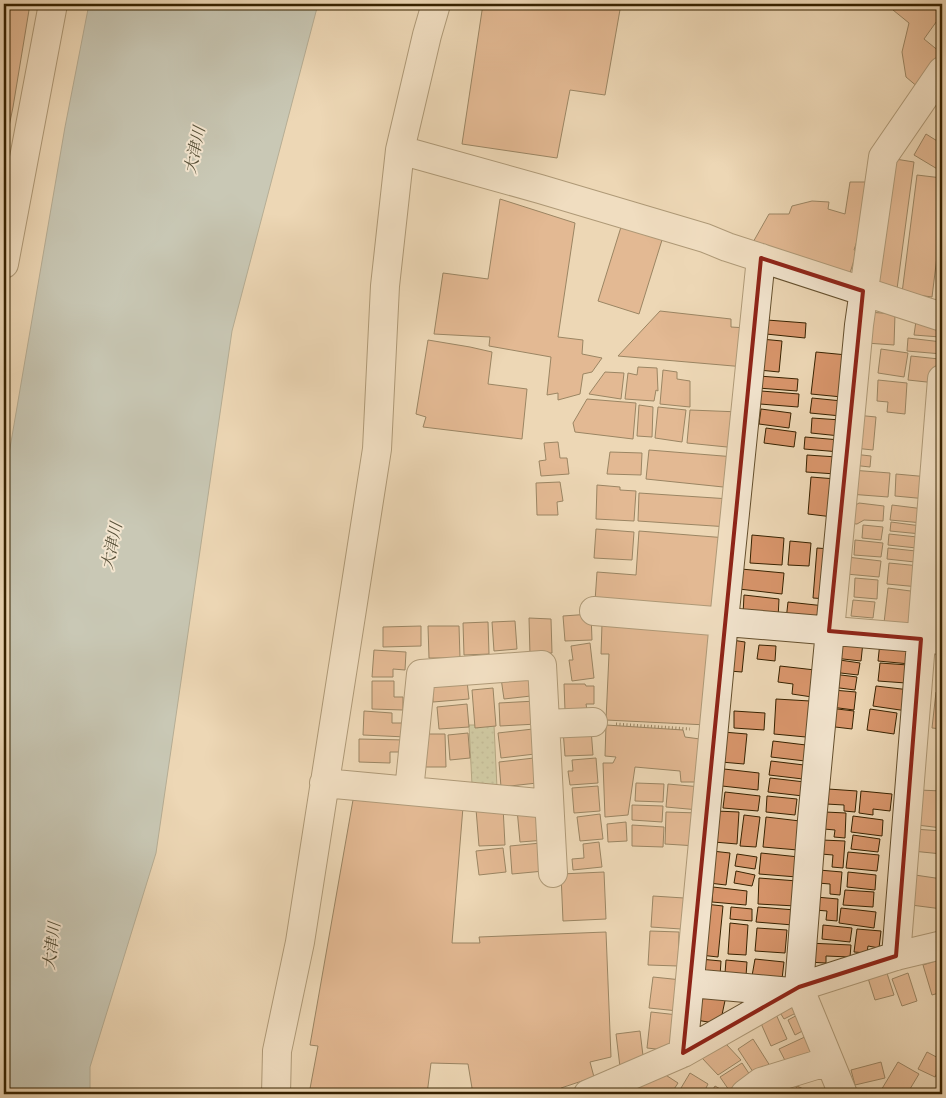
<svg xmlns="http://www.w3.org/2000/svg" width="946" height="1098" font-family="'Libre Caslon Text','Noto Serif JP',serif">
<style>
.park{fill:url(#park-dots);stroke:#747049}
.water{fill:#9db7b7;stroke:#747b6e}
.building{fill:#d8956b;stroke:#372200}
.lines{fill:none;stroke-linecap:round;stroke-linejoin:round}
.minor-casing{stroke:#644f2d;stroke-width:30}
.path{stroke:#372200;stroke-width:3;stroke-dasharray:1 2.5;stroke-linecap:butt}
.minor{stroke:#f3e5cf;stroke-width:28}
.marked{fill:none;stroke:#8f2418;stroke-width:4;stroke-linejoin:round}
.labels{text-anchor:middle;stroke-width:4;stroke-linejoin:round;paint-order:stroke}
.water-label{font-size:16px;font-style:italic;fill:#564f37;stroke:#f3e5cf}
</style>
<defs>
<pattern id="park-dots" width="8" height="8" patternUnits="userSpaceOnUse" patternTransform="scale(1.25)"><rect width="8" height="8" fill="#b2bf92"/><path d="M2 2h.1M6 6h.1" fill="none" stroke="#929b75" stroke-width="1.8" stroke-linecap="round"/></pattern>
</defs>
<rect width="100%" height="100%" fill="#edd7b5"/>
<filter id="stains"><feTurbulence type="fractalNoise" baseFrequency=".004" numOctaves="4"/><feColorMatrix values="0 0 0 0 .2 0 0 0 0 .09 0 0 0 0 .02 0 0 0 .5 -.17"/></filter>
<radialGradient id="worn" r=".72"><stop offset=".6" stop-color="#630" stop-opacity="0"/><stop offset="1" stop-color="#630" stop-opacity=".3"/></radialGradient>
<path class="park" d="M469,725H494L497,788L472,785Z"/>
<path class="water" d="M89,4H318L232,331L156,853L90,1067V1094H4V483L65,127Z"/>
<path class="building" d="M4,4H30L13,107L4,151Z
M483,4H621L605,95L570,90L557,158L462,144Z
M893,4H938L939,18L924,39L940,52L919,88L906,77L902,52L909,23L893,10Z
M926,134L942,144V164L939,170L914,155Z
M883,157L914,162L897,289L866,285Z
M917,175L942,178V216L932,297L902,293Z
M850,182H867L864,220L854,250L857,251L849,276L752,244L769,214H789L792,206L812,201L829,202L828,209L845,214Z
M500,199L575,223L558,337L583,340L582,354L602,358L592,372L583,374L580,394L558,400V393L547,395L551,357L489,346L490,337L434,334L443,273L488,279Z
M621,227L662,240L639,314L598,301Z
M660,311L731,319V327L747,328L745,367L618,356Z
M868,312L895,314L894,345L866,343Z
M767,320L806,323L805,338L766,334Z
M916,321L941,323L940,337L914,335Z
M908,338L942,342V354L907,351Z
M761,339L782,341L779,372L759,370Z
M428,340L470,347L492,352L488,384L527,389L522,439L423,427L426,417L416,414Z
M881,349L908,353L904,377L878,373Z
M816,352L847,355L842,397L811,394Z
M911,356L939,359L936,383L908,380Z
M638,367L657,368L658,391L656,390L654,401L625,399L628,373L637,375Z
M663,370L677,372V379L690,381V407L660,404Z
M605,372L624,373L621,399L589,394Z
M759,376L798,379L797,391L758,388Z
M878,380L907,383L905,414L887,412L888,402L877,401Z
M761,391L799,394L798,407L760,404Z
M812,398L842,401L841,416L810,413Z
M587,399L636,403L633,439L575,432L573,423Z
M639,405L653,407L652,437L637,436Z
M658,407L686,410L682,442L655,438Z
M761,409L791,413L789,428L759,424Z
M690,410L740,412L737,448L687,443Z
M856,415L876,417L873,450L854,448Z
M812,418L841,420L840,436L811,433Z
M766,428L796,432L794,447L764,443Z
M805,437L840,440V452L804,449Z
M558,442L560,458H567L569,474L541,476L539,461L546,460L544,443Z
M649,450L735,457L733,488L646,479Z
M610,452L642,453L641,475L607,474Z
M853,454L871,456L870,467L852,465Z
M807,455L837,457L836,474L806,472Z
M851,470L890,473L888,497L849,494Z
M896,474L929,477L927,499L895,496Z
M811,477L836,479L833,517L808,514Z
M560,482L563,501L557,502L558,515H537L536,483Z
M597,485L620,487V490L636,491L634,521L596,519Z
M639,493L730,499L729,527L638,521Z
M859,503L884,506L883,521L864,520L857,524L845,523L846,511Z
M892,505L924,509L923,523L890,520Z
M891,522L921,526V534L890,531Z
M863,525L883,527L881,540L862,538Z
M596,529L634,532L632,560L594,558Z
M639,531L727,538L721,611L595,601L597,572L636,575Z
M889,534L927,538L926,549L888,545Z
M752,535L784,538L782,565L750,563Z
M855,540L883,543L881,557L854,555Z
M790,541L811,543L809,566L788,565Z
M817,548L830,549L827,599L813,598Z
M888,548L925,552L924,563L887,559Z
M847,557L881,561L879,577L846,574Z
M889,563L920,566L919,587L887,584Z
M741,569L784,573L782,594L739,589Z
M855,578L878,580L877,599L854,597Z
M888,588L918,592L914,627L884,623Z
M744,595L779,599L778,619L743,615Z
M933,595L942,596V635H930Z
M853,600L875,602L873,618L851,616Z
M788,602L825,606L823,623L786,620Z
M591,614L592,640L565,641L563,616Z
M529,618L551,619L552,653L530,654Z
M515,621L517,649L494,651L492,622Z
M488,622L489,654L464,655L463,623Z
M602,624L717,631L707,725L606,720L609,654H601Z
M421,626V646L383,647V627Z
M428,626H459L460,658H429Z
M837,639L863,642L861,661L834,658Z
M732,640L745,642L742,672L729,671Z
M880,642L912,645L910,664L878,661Z
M590,643L594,678L572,681L569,660H573L571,646Z
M759,645L776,646L775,661L757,659Z
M374,650L406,652L405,670L393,669V677H372Z
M833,659L860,663L858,675L832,672Z
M880,663L908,665L906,683L878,681Z
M780,666L815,670L812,697L792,694L793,684L778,682Z
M833,674L857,677L855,690L832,687Z
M529,675L531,696L504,699L501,678Z
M372,681H394V697H403V710L372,709Z
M467,681L469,699L433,702L432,684Z
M564,684H585L586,686H594V704H586L587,710H565Z
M876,686L910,690L907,711L873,706Z
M493,688L496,726L475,728L472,690Z
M833,690L856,692L854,710L831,707Z
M936,692L942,693V729L932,728Z
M776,699L810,701L806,737L774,734Z
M536,701L537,724L500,726L499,703Z
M467,704L469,727L439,729L437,707Z
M829,708L854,711L852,729L827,726Z
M870,709L897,713L894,734L867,730Z
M364,711L392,713V723H407L406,737L363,735Z
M734,711L765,713L764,730L734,728Z
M606,725L683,730L685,737L700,739L695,782H681L680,771L635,767L628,815L605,817L603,763H613L616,757L605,756Z
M533,729L535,754L501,758L498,733Z
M591,729L593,755L565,756L563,730Z
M723,732L747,734L744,764L721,762Z
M468,733L470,758L450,760L448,735Z
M424,734H445L446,767H424Z
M359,739L405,740V752H390V763L359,762Z
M773,741L806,745L805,761L771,757Z
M534,758L537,783L501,787L499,762Z
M596,758L598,783L570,785L568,771H573L572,760Z
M771,761L804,765L803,779L769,775Z
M724,769L759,773L758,790L722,786Z
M770,778L805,782L803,796L768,792Z
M636,783L664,784L663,802L635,801Z
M668,784L701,787L699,810L666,807Z
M598,786L600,811L574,813L572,788Z
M828,789L857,791L855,812L844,811V805L826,804Z
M919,790L942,791V828L917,825Z
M861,791L892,794L890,811L873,809V815L859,813Z
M725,792L760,796L758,811L723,808Z
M767,796L797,799L795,815L766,812Z
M353,800L463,807L452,943H480L479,937L606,932L611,1057L590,1062L594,1077L561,1088L556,1094H473L468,1064L431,1063L427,1094H309L318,1046L310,1045Z
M632,805L663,806L662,822L632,820Z
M503,807L505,845L479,846L476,809Z
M542,807L546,840L520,842L517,809Z
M716,811L739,812L737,844L714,842Z
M666,812L699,813L697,846L665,844Z
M825,812L846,813L845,838L834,837L835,830L824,829Z
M600,814L603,839L580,841L577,817Z
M744,815L760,817L756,847L740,846Z
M853,816L883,820L882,836L851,832Z
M766,817L800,821L798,850L763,847Z
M626,822L627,841L608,842L607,824Z
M632,825L664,827L663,847L632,846Z
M914,829L942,831V854L912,851Z
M853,835L880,839L878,852L851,849Z
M822,840L845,841L843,868L832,867L833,855L821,854Z
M599,842L602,867L573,870L572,859L584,858L583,844Z
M541,843L544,871L512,874L510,846Z
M503,848L506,872L479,875L476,851Z
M712,851L730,853L726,885L709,883Z
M848,852L879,855L877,871L846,868Z
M761,853L799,857L797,877L759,874Z
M737,854L757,857L755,869L735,866Z
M819,870L842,872L840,895L830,894V884L818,883Z
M736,871L755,875L752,886L734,883Z
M604,872L606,919L563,921L561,874Z
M848,872L876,875L875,890L847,887Z
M915,875L942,879V909L911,905Z
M759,878L797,881L796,906L758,904Z
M713,887L747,891L746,905L712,902Z
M845,890L874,892L873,907L843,905Z
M653,896L684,898L681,929L651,927Z
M816,897L838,899L837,921L826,920L827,911L815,910Z
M705,904L723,906L718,957L700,955Z
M731,907L752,909V921L730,919Z
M758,907L795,910L793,925L756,922Z
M841,908L876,912L874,928L839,923Z
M730,923L748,925L746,955L728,954Z
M823,925L852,928L850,942L822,939Z
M757,928L787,930L785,953L755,951Z
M857,929L881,931L879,948L868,946L867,953L854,952Z
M650,931L679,932L678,966L648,965Z
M808,943L851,945L850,957L826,956V963L807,962Z
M700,959L721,961L720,976L699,974Z
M755,959L784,962L782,979L752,976Z
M726,960L747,962L746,976L725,973Z
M939,960L942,971V992L932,995L923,965Z
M885,967L894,995L875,1000L866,972Z
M908,973L917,1001L902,1006L892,979Z
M653,977L682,980L678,1011L649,1008Z
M701,992L726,996L720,1024L696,1020Z
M793,1003L798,1012L784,1019L779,1011Z
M651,1012L678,1015L674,1051L647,1048Z
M775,1012L787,1039L771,1046L759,1019Z
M803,1012L810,1027L795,1035L788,1020Z
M640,1031L644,1064L620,1067L616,1034Z
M809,1035L818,1054L789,1068L779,1049Z
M753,1039L772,1069L757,1078L738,1049Z
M726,1044L741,1060L718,1075L702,1058Z
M927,1052L942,1060V1063L935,1077L918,1069Z
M881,1062L885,1078L855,1085L851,1070Z
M898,1062L919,1074L907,1094H885L880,1092Z
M742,1063L752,1078L731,1093L720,1077Z
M658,1070L678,1083L671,1094H649L639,1088L646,1078Z
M690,1073L708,1084L703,1094H687L689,1092L681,1088Z
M715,1086L729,1094H710Z
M797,1086L814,1094H793Z"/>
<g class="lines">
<g class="minor-casing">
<path id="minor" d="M400,150L540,189L705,238L727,247L942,317
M4,264L53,4
M594,611L942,640
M545,724L593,722
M324,783L549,804
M409,791L421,674L542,665L553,873
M896,956L942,379
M690,983L791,992
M683,1053L724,621L761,258
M276,1094L277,1051L300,942L377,449L385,286L400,150L427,35L436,4
M588,1094L683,1053L799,987L896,956L942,945
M745,1094L761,1082L829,1061
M843,1094L799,987L812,820L859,325L883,157L942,71"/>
</g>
<path class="path" d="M616,724L690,729"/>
<use href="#minor" class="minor"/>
</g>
<path d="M0 0H946V1098H0ZM761,258L863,291L829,631L921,639L896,956L799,987L683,1053Z" fill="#edd7b5" fill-opacity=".55" fill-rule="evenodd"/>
<path class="marked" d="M761,258L863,291L829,631L921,639L896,956L799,987L683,1053Z"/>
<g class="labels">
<g class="water-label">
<text transform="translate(194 150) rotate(-78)" y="6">大津川</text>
<text transform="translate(111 546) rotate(-78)" y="6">大津川</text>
<text transform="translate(51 946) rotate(-83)" y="6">大津川</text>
</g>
</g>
<rect width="946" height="1098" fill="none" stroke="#edd7b5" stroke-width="20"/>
<rect x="5" y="5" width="936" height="1088" fill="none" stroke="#372200" stroke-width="2.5"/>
<rect x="10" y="10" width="926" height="1078" fill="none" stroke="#372200"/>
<rect width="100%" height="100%" filter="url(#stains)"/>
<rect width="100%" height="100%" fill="url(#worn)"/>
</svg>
